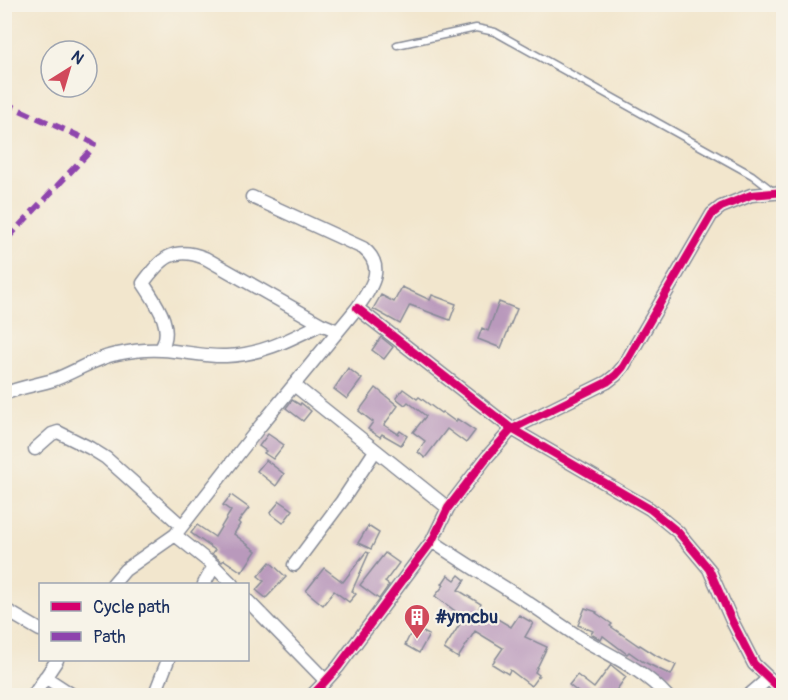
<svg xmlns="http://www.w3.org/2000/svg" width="788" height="700" font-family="Pangolin,sans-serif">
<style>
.building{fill:#b999bc}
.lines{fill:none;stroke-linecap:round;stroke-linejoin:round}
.lane-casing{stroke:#868a96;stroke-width:9}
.street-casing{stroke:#868a96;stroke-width:15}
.lane{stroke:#fff;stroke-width:6}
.street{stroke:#fff;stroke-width:12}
.quiet{stroke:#8e44ad;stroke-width:6;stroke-dasharray:12 6;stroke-linecap:butt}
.cycleway-casing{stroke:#f7f3e8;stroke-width:11}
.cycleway{stroke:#d6006c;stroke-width:8}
.labels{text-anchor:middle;stroke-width:4.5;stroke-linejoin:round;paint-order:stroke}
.poi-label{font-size:18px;font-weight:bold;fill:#1b2f5e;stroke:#f7f3e8;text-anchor:start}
</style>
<rect width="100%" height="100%" fill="#f7f3e8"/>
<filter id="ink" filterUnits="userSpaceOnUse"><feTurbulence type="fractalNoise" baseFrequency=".0167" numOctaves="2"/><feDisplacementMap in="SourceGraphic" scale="12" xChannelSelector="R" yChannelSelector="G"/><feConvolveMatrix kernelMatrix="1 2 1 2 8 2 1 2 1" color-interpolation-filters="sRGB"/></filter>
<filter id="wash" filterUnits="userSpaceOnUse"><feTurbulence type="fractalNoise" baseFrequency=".008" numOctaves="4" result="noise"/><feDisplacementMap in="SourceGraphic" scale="24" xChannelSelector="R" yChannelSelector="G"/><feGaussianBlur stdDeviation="1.35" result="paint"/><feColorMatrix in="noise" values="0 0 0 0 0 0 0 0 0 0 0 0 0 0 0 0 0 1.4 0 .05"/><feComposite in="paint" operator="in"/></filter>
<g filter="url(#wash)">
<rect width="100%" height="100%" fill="#f2e6cd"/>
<g id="blocks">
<path class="building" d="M402,287L430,300L432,295L456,304L450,320L410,305L400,324L373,309L381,295L394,302Z
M499,302L517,309L501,348L478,339L482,328L488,331Z
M381,337L393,347L384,359L372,350Z
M348,368L362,379L347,399L334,389Z
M376,388L398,406L384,425L398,434L400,431L407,436L401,445L382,434L380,437L368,429L373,422L359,411Z
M403,389L417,399L419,397L441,413L442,412L456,422L457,419L475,431L466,443L447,429L425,458L418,452L425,441L413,432L426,416L408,402L405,405L396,398Z
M292,400L300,405L301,403L311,411L303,421L286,408Z
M268,434L284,445L273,459L264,453L266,451L259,446Z
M266,460L284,474L276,486L257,471Z
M231,495L249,508L238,522L240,524L234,534L256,551L242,572L224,560L222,562L212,554L215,550L191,533L197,525L215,537L231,511L223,505Z
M280,501L293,510L283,523L270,513Z
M368,526L379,533L371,549L358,543Z
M366,552L369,553L352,591L356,594L349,602L334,591L323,605L306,591L324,568L343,582Z
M385,553L399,563L385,582L389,585L379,599L360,585Z
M270,562L286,577L266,598L256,590L264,581L258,576Z
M448,575L455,580L459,575L465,580L458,590L481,604L479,608L511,627L519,615L533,623L525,637L547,647L535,672L539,675L531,686L510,670L508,674L492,664L503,648L475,631L458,658L444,649L460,624L450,618L455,611L435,596L444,585L442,584Z
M585,608L597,612L596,613L612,624L610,626L639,646L640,645L657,656L676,665L671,675L642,661L629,652L627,654L603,636L601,640L591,634L593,631L578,625Z
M414,627L429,635L419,653L405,645Z
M611,665L626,677L612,696H583L569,685L577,675L594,688Z"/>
</g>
</g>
<g filter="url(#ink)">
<use href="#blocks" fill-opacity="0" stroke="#868a96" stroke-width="1.5"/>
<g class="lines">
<g class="lane-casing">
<path id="lane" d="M397,45L476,28L495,32L752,175L774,192"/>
</g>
<g class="street-casing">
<path id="street" d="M357,308L512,429L650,509L678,532L709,569L732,621L754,664L776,685L784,689
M160,350C176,328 155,302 143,283C161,259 173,245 205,258L321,324L338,331
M294,385L448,508
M4,394C19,387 37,385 53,380C73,373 97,357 117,354C131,351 148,349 162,350C184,351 205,357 226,356C261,355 291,339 321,324
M35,449L52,434L58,432L90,448L106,458L182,526
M175,535L214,566L232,584
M432,541C461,561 491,579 521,598C541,611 559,624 579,637C609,655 643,669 667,696
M294,565L342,501L375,451
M113,584L125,570L175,535L261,425L357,308C371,288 387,267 363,248L252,197
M204,584L214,566
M248,601L325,680
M4,609L40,630
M45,677L74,696
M33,696L57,660
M154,696L168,660
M311,696C321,687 329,677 338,667L432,541L448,508L487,457L512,429L607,382L616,375L623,367L712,214L721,207L751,195L784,192
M748,696L769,678"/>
</g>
<use href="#lane" class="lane"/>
<use href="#street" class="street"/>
<path class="quiet" d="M4,103L90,141L94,144L92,149L4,242"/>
<g class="cycleway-casing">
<path id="cycleway" d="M357,308L512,429L650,509L678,532L709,569L732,621L754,664L776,685L784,689
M311,696C321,687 329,677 338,667L432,541L448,508L487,457L512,429L607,382L616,375L623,367L712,214L721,207L751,195L784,192"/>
</g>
<use href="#cycleway" class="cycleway"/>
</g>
</g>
<defs>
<g id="building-pin" transform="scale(1.35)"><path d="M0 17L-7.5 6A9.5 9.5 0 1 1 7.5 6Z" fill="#d1495b" stroke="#f7f3e8"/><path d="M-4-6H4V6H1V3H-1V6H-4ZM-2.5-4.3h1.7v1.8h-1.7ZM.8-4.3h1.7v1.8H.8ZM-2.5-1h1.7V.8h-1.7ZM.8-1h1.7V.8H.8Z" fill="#fff"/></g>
</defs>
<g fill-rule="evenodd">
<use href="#building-pin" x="417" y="617"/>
</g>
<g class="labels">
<g class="poi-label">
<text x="436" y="623">#ymcbu</text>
</g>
</g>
<rect width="788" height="700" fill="none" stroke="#f7f3e8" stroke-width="24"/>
<rect x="39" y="583" width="210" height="78" fill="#f7f3e8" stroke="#9fa5b1" stroke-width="1.5"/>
<rect x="51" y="602" width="30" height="9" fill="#d6006c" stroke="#9fa5b1" stroke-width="1.5"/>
<text x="93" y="613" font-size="18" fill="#1b2f5e">Cycle path</text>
<rect x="51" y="632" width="30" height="9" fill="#8e44ad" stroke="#9fa5b1" stroke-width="1.5"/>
<text x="93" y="643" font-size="18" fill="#1b2f5e">Path</text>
<g transform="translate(69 69) rotate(37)"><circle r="28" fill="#f7f3e8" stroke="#9fa5b1" stroke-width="1.5"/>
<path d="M0-4.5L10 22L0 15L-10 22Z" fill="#d1495b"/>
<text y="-9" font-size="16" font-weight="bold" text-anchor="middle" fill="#1b2f5e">N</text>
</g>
</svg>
